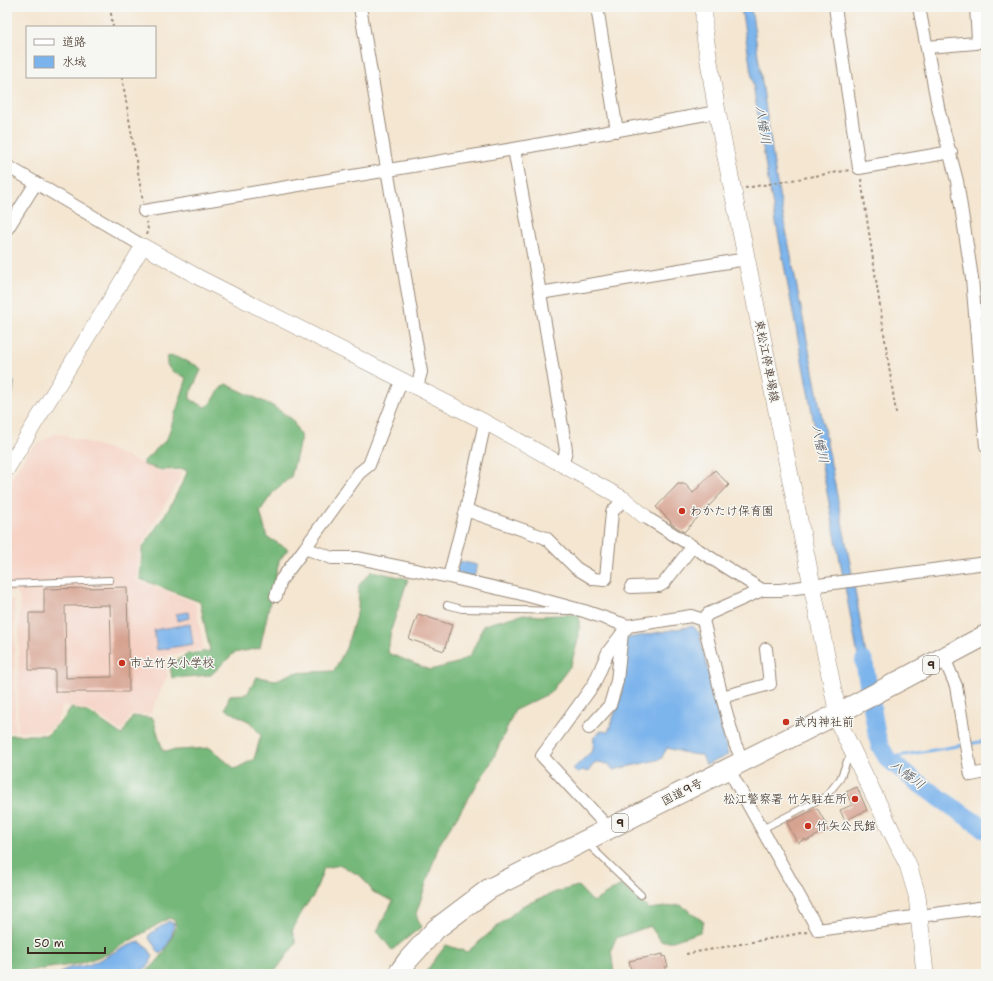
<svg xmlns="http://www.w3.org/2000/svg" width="993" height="981" font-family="'Shantell Sans','Klee One',sans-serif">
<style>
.built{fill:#f6d2c4}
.forest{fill:#76b87a;stroke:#58714c}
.water{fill:#7bb4ec;stroke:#5b6f85}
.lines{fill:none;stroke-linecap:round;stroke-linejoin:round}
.stream{stroke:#7bb4ec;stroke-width:3}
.river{stroke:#7bb4ec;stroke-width:18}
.building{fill:#d7a391;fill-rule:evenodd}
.service-casing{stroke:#988878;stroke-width:8}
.minor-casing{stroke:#988878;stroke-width:14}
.tertiary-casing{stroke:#988878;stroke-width:16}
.secondary-casing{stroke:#988878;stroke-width:18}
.trunk-casing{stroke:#988878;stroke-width:22}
.path{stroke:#988878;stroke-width:2;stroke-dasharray:3 3;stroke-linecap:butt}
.service{stroke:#fff;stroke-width:6}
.minor{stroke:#fff;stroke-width:12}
.tertiary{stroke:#fff;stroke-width:15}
.secondary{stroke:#fff;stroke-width:17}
.trunk{stroke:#fff;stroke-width:20}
.poi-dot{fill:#c8321e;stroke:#f6f6f2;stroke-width:1.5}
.labels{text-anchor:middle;stroke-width:3;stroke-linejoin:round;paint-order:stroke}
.shield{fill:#f6f6f2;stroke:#73675e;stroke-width:1}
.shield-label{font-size:11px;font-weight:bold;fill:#3b2a1e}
.street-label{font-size:12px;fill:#3b2a1e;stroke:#f6f6f2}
.poi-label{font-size:12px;fill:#3b2a1e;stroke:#f6f6f2;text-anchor:start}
.water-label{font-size:13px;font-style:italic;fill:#4e535c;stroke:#f6f6f2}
</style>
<rect width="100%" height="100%" fill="#f6f6f2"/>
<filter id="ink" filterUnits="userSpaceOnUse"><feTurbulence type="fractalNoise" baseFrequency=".025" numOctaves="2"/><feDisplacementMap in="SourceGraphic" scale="8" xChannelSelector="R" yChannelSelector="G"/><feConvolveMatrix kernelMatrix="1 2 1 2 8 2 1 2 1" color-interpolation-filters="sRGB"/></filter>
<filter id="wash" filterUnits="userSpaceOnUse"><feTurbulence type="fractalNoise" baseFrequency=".012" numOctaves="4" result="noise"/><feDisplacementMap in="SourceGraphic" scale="16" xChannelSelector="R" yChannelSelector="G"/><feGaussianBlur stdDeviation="0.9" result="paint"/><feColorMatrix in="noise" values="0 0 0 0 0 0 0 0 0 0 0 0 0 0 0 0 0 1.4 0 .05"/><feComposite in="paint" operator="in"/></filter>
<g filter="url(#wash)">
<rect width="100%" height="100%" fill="#f4e6d1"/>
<path class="built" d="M56,433L107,448L161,472H180L179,480L140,548L136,580L195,603L204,649L166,655L167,677L150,714H131L122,731L119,730L92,711L63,705L56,723L47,731L17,732L20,597L16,592H7V485L29,450Z
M7,600H14L15,732H7Z"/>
<path class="forest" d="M173,356L198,366L201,370L190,394V399L205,407C216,402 216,389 226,384L271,405L292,419L301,437L291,477L275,490L260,511L267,537L288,549L279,561L260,648L234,653L211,675L172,678L170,665L188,654L210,651L200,602L140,579L142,549L170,507L187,473L185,469L162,470L144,465V461L167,439L186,381L185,377C174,372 165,370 167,357Z
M372,571L408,579L391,630L388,653L430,670L457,663L470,656L484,625L524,614L539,616L579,614V636L571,665L550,693L515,710L492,761L439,845L416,914L421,927L392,950L377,931L393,901L373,892L362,877L341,865L324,868L314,895L304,908L292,931L296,943L273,974H144C162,958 169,948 176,926L174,920L169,918L107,954L78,964L7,974V735H47L65,717L71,708L90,713L122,735L133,716L153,718L163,751L210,748L235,769L254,759L261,735L250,722L225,709L230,695L247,694L257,677L276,680L293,673L334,671L346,648L358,609L359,585Z
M621,885L649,909L681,905L704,922L700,932L673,941H661L650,926L616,938L611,950L614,974H424L446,945L467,952L522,906L556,892L578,886L593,902Z"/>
<path class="water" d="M741,7H751L776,178L853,579L871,684L864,688L768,180Z
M11,382H14L12,396L7,401Z
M459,561L477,565L474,577L456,573Z
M188,612L189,618L177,621L176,614Z
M190,624L193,644L157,650L154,630Z
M693,626L699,633L728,755L706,765L702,755C690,755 679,751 667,748L661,759L613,770L609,764L594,763L588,772L582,770L577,773L573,769L593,750L594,737L601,731L608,732L622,694L623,639Z
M169,921L174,924C173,934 168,948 160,954L149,938V935Z
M140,942L147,947L153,956L149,965L139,974H59C67,965 81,968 91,964C109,956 120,947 140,942Z"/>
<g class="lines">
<path class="stream" d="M968,744L986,741
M887,758L963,745"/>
<path class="river" d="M864,661L877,736L880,746L887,758L915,781L986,830"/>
</g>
<g id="blocks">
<path class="building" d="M715,470L729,485L684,532L670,523L671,522L656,507L678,484H685L693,493Z
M127,587L129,692H55V670H29V613H44V589ZM110,605L112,677L66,678L65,606Z
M418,614L452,625L444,651L409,639Z
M857,787L867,810L845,821L840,810L852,805L846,792Z
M817,808L829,829L806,841L805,839L798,843L787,823Z
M663,954V957L665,956L668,967H665L666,973L632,974L629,961Z"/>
</g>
</g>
<g filter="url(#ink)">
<use href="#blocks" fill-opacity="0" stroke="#988878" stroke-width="1"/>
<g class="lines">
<g class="service-casing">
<path id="service" d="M7,584L110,580
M447,605L462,609L569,611
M762,829L826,796L840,779L847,761L854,756
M588,844L641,895"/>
</g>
<g class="minor-casing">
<path id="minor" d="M360,7L421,372L417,387
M597,7L617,131
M835,7L859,168L951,152
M919,7L939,112L957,181L972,278L986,446
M927,47L976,43L978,39L976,7
M514,149L540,293L746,259
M7,166L143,246
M144,211L514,149L717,112
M7,229L36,183
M540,293L566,450L563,464
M402,379L369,465L359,473L305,548L332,558H358L449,577L466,510L485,422
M466,510L546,538L576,568L594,579L604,580L606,578L612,512L624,499
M644,516L762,590H780L986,563
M449,577L518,593L584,611L628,626L691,616L703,620L708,614L762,590
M631,587L659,586L664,583L692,547
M276,596L281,580L305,548
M703,620L722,697L770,684L766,649
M944,658L956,686L971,775L986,772
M722,697L735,744L743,761
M589,728L610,705L617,681L622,633
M728,768L818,930L986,907
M608,830L603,822L542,756L594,684L608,652L628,626"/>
</g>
<g class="tertiary-casing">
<path id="tertiary" d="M7,469L143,246L200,278L485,422L624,499L644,516"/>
</g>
<g class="secondary-casing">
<path id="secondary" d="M704,7V30L717,112L836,705L835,715L908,865L917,895L925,974"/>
</g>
<g class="trunk-casing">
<path id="trunk" d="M398,974L408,960L436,929L489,889L835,715L986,635"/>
</g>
<path class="path" d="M110,7L113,27
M122,77L143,202
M861,179L896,413
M745,188L850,170
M146,235L148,229L146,222
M686,954L807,932
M31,974L48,971L51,974"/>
<use href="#service" class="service"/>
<use href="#minor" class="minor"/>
<use href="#tertiary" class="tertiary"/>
<use href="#secondary" class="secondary"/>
<use href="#trunk" class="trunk"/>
</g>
</g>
<g class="poi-dot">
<circle cx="682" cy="511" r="4"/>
<circle cx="122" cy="663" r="4"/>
<circle cx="786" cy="722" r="4"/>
<circle cx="855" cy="799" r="4"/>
<circle cx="808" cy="826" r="4"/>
</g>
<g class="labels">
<g class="shield">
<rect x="923" y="656" width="16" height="18" rx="3"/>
<rect x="612" y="814" width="16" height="18" rx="3"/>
</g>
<g class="shield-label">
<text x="931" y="669">9</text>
<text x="620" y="827">9</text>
</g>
<g class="street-label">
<text transform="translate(767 361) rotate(79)" y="4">東松江停車場線</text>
<text transform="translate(682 792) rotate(-27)" y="4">国道9号</text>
</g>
<g class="poi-label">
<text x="690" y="515">わかたけ保育園</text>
<text x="130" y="667">市立竹矢小学校</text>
<text x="794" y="726">武内神社前</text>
<text x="847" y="803" text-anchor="end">松江警察署 竹矢駐在所</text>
<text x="816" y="830">竹矢公民館</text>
</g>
<g class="water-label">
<text transform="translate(764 125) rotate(81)" y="5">八幡川</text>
<text transform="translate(821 444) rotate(79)" y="5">八幡川</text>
<text transform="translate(908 774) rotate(37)" y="5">八幡川</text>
</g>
</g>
<rect width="993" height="981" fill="none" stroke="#f6f6f2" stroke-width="24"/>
<rect x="26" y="26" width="130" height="52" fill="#f6f6f2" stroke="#aba49d"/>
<rect x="34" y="39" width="20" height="6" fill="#ffffff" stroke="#aba49d"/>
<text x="62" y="46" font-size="12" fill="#3b2a1e">道路</text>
<rect x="34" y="56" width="20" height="12" fill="#7bb4ec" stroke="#aba49d"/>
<text x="62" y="66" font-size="12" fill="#3b2a1e">水域</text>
<path d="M28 947v6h77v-6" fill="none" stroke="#3b2a1e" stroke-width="2"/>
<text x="34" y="947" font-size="12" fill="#3b2a1e" stroke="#f6f6f2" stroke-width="3" paint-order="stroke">50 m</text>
</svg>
